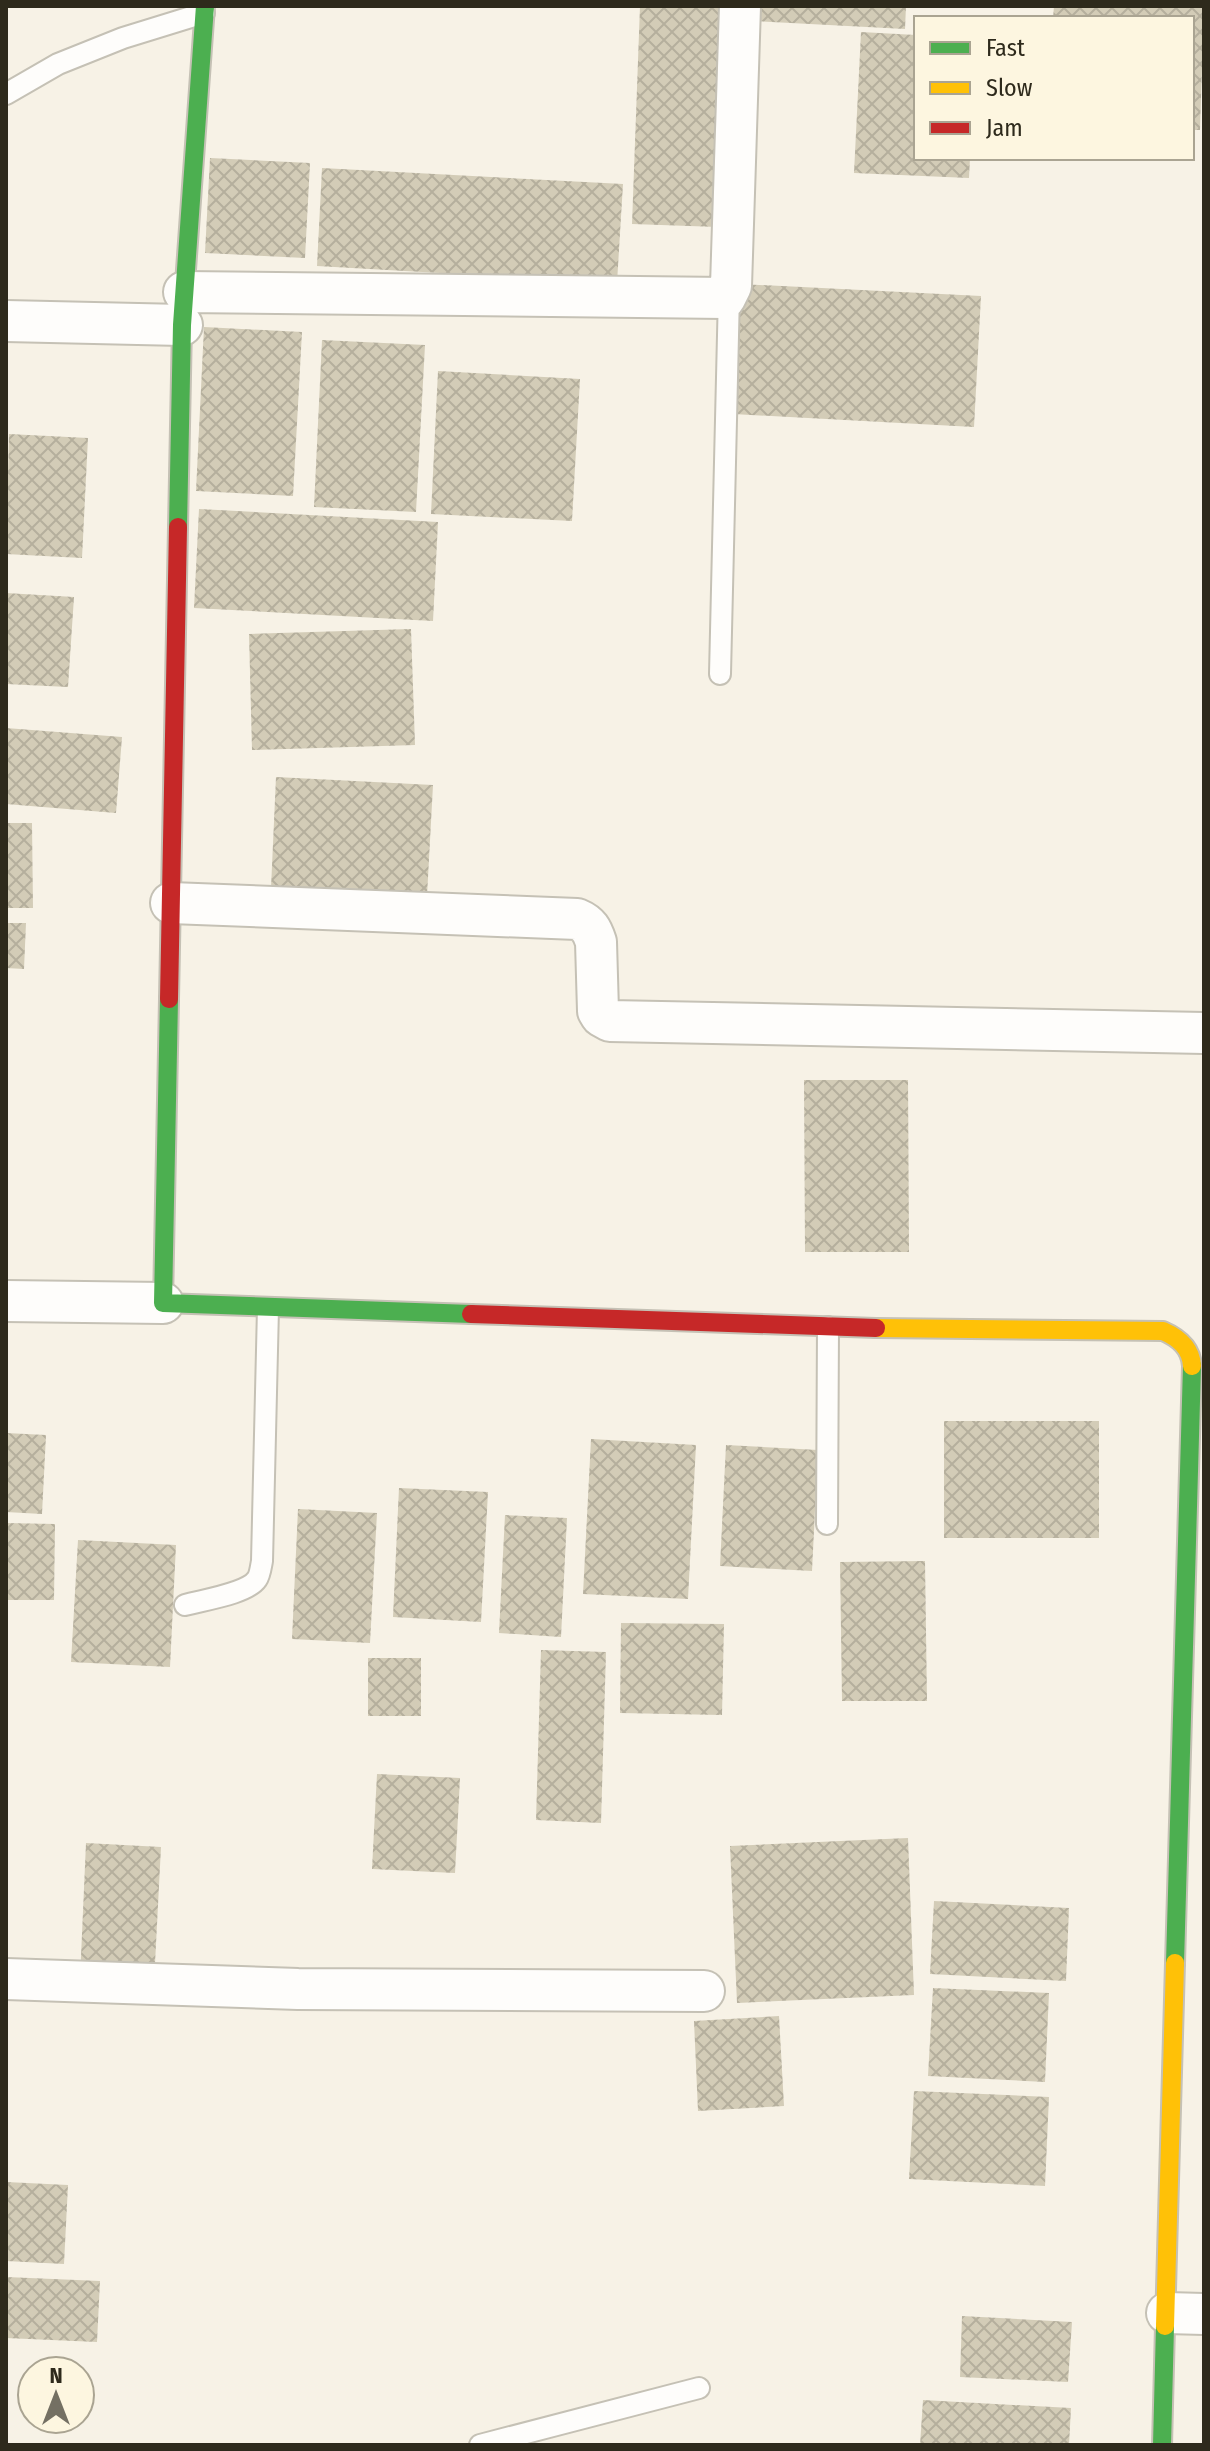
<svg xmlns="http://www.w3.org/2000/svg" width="1210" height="2451" font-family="'Fira Sans Condensed',sans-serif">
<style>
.building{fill:url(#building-cross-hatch)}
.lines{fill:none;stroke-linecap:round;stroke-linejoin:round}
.lane-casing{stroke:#c5c1b5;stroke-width:24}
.street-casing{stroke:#c5c1b5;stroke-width:44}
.fast-casing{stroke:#c5c1b5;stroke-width:22}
.slow-casing{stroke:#c5c1b5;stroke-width:22}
.jam-casing{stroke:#c5c1b5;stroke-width:22}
.lane{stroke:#fefdfb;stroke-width:20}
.street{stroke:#fefdfb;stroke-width:40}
.fast{stroke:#4caf50;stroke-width:18}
.slow{stroke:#ffc107;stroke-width:18}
.jam{stroke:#c62828;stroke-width:18}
</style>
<defs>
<pattern id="building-cross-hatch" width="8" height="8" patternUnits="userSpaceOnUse" patternTransform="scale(2)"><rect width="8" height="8" fill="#d3ccb7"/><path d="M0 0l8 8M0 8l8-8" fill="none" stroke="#b5af9d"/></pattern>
</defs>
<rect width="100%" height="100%" fill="#f7f2e6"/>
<path class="building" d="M640,6H726L718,227L632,224Z
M755,6H906L905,29L754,21Z
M1054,6H1204L1200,130H1192V18H1053Z
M861,32L916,35V158H970L969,178L854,173Z
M210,158L310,163L305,258L205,253Z
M322,168L623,184L617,283L317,266Z
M740,284L981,296L974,427L733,414Z
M204,327L302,332L293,496L196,491Z
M322,340L425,345L416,512L314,507Z
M438,371L580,379L572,521L431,514Z
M9,434L88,438L82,558L6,554Z
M199,509L438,522L433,621L194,608Z
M6,593L74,597L68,687L6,684Z
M411,629L415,745L252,750L249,634Z
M6,728L122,737L116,813L6,804Z
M276,777L433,785L427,896L271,888Z
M6,823H32L33,908H6Z
M6,923H26L24,969L6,968Z
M804,1080H908L909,1252H805Z
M944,1421H1099V1538H944Z
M6,1433L46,1435L42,1514L6,1512Z
M591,1439L696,1445L688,1599L583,1594Z
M726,1445L818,1450L812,1571L720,1566Z
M399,1488L488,1492L481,1622L393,1617Z
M298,1509L377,1513L370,1643L292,1639Z
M505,1515L567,1518L561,1637L499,1633Z
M6,1523L55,1524L54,1600H6Z
M78,1540L176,1545L170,1667L71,1662Z
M925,1561L927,1701H842L840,1562Z
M621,1623L724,1624L722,1715L620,1713Z
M541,1650L606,1652L601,1823L536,1820Z
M368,1658H421V1716H368Z
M377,1774L460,1778L455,1873L372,1869Z
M908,1838L914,1995L737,2003L730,1846Z
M86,1843L161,1847L154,1983L80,1979Z
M934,1901L1069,1908L1066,1981L930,1974Z
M933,1988L1049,1993L1045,2082L928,2076Z
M779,2016L784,2106L698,2111L694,2021Z
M914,2091L1049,2097L1045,2186L909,2179Z
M6,2182L68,2185L64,2264L6,2261Z
M6,2277L100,2281L97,2342L6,2338Z
M962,2316L1072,2322L1068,2382L960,2377Z
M923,2400L1071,2408L1069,2445H920Z"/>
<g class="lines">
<g class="lane-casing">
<path id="lane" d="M6,94L58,64L123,38L204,13
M720,674L729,293
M827,1524L828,1327
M185,1605C202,1600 247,1594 257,1579C260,1575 261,1566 262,1561L268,1308
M480,2445L699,2388"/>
</g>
<g class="street-casing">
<path id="street" d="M184,292L725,298L731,286L740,6
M6,321L182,325
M171,903L577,919C589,924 592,930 596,942L598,1011L601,1016L610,1021L1204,1033
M6,1301L163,1303
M6,1979L298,1989L704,1991
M1167,2313L1204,2314"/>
</g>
<g class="fast-casing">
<path id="fast" d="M178,527L182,325L205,6
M169,999L163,1303L471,1314
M1175,1963L1192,1366
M1162,2445L1165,2326"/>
</g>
<g class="slow-casing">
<path id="slow" d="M876,1328L1163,1331C1179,1338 1191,1348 1192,1366
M1165,2326L1175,1963"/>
</g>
<g class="jam-casing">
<path id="jam" d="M169,999L178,527
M471,1314L876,1328"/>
</g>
<use href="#lane" class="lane"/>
<use href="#street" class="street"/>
<use href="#fast" class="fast"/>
<use href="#slow" class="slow"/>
<use href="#jam" class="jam"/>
</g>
<rect width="1210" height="2451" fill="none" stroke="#2e2a1c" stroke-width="16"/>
<rect x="914" y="16" width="280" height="144" fill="#fdf6e0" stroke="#aaa492" stroke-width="2"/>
<rect x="930" y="42" width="40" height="12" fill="#4caf50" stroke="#aaa492" stroke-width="2"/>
<text x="986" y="56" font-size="24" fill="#2e2a1c">Fast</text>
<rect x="930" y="82" width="40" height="12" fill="#ffc107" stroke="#aaa492" stroke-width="2"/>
<text x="986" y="96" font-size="24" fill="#2e2a1c">Slow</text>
<rect x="930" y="122" width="40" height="12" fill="#c62828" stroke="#aaa492" stroke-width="2"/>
<text x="986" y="136" font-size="24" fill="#2e2a1c">Jam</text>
<g transform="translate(56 2395)"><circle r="38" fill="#fdf6e0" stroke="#aaa492" stroke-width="2"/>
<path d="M0-6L14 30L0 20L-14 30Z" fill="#747063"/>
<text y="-12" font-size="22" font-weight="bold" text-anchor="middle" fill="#2e2a1c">N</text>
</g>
</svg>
